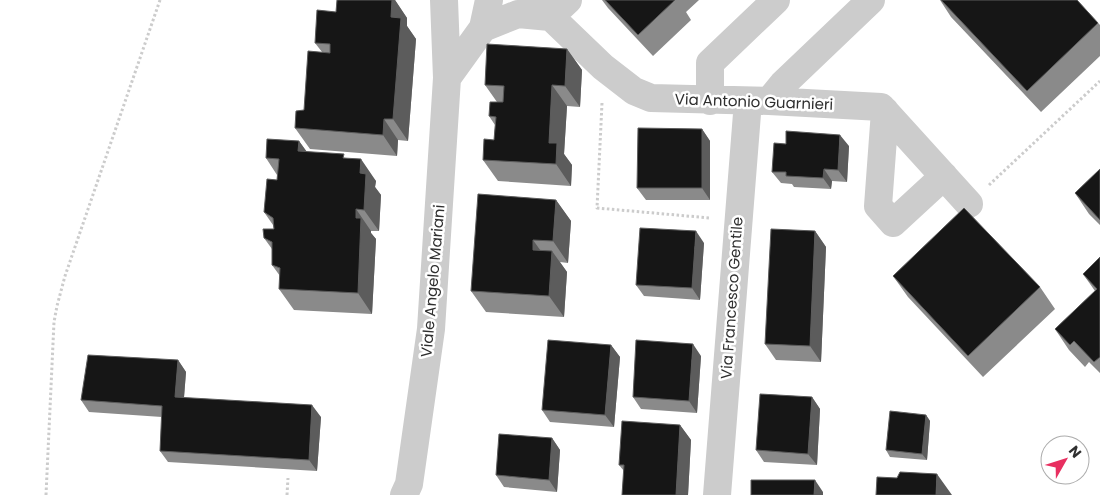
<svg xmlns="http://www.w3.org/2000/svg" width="1100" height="495" font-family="Poppins,sans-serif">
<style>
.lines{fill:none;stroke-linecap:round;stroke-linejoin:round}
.path{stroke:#ccc;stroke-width:3;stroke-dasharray:2.5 2.5;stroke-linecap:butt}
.minor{stroke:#ccc;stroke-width:28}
.wall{fill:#8a8a8a}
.shaded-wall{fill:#5c5c5c}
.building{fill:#161616;stroke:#5c5c5c}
.labels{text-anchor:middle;stroke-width:5;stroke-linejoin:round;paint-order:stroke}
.street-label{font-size:15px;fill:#2f2f2f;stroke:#fff}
</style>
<rect width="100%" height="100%" fill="#fff"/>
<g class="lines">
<path class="path" d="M602,103L597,208L710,218
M989,185L1100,81
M46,495L54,322L57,306L65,276L160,0
M287,495L288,478"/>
<path class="minor" d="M533,0L603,67L634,91L651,98L769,101L881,107L969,204
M550,17L568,0
M483,28L489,0
M447,78L483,28L518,14L550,17
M710,101V63L776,0
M769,101L783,84L871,0
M885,111L878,206L893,223L944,176
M404,495L409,484L431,329L447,78L444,0
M717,495L748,101"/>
</g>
<path class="wall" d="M337,0H395L407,18V26L416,39L408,141L398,140L397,156L310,149L295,128L304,110L322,52L315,43L336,12Z
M602,0H699L686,12L691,20L653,56L608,8Z
M940,0H1077L1100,25V56L1041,112L951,17Z
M567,49L582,70L580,107L567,106L564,154L572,165L571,186L498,181L483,160L494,140L495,125L489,116L497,102L485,85Z
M702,129L710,141V200H646L637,188Z
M299,141L307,152L346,158L376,181L375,187L381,195L379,231H371V233L376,239L372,314L294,310L279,289L280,276L272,265V249L264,238L274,229L273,225L264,212L277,180V175L266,158Z
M849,146L847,182L832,181L831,189L794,187L792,184L781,183L772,172Z
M1100,169V225L1089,214L1075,193Z
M556,200L571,221L568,263L560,262L567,272L564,317L486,312L471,291Z
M815,231L826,247L821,362L776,360L765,344Z
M704,243L700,300L644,296L636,285Z
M1100,257V373L1089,362L1085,367L1069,350L1055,329L1095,291L1083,274Z
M893,276L1040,287L1055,309L983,377L908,297Z
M611,345L620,357L614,427L550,422L542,410Z
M701,356L697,413L641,409L633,397Z
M178,360L186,372L184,398L321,417L317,471L168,462L160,451L162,417L89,412L81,400Z
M812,397L820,409L817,465L764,462L756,450Z
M926,415L930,421L927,460L890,457L886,450Z
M680,425L691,440L688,495H622L624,471L619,465Z
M552,438L560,450L557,492L504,487L496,475Z"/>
<path class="shaded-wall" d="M392,0H395L407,18V26L416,39L408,141L393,119L391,17Z
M567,49L582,70L580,107L565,86Z
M552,85L567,106L564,154L572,165L571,186L556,164L549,143Z
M384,119L398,140L397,156L383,135Z
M702,129L710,141V200L702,188Z
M840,135L849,146L847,182L838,170Z
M299,141L314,162L298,151Z
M361,159L376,181L375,187L381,195L379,231L364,210L360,173Z
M824,169L832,181L831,189L823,178Z
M556,200L571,221L568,263L553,241Z
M356,209L371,231V233L376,239L372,314L358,293Z
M696,231L704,243L700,300L692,288Z
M815,231L826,247L821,362L810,346Z
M533,240L548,261L533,250Z
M552,251L567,272L564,317L549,296Z
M693,344L701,356L697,413L689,401Z
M611,345L620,357L614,427L605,415Z
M178,360L186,372L183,409L175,397Z
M812,397L820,409L817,465L808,454Z
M312,405L321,417L317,471L309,460Z
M926,415L930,421L927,460L922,454Z
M680,425L691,440L688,495H676Z
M552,438L560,450L557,492L549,480Z
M937,474L952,495H936Z
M815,480L823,492V495H814Z"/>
<path class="building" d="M337,0H392L391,17L401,18L393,119H384L383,135L295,128L296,111L304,110L308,51L330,53V44L315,43L317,10L336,12Z
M605,0H675L638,35Z
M941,0H1077L1098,23L1027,91Z
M487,44L567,49L565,86L552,85L549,143H557L556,164L483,160L484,139L494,140L496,117L489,116L490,102H503L504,86L485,85Z
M638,128L702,129V188H637Z
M786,131L840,135L838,170L824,169L823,178L786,176V172H772L774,143L786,144Z
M267,139L299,141L298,151L344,154L343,158L361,159L360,173L366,174L364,210L356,209V218H361L358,293L279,289L280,268L272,265V242L264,238L263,229H274L273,218L264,212L267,179L277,180L279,159L266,158Z
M1100,169V220L1075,193Z
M478,194L556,200L553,241L533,240V250L552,251L549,296L471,291Z
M964,208L1040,287L968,356L893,276Z
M640,228L696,231L692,288L636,285Z
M771,229L815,231L810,346L765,344Z
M1100,257V357L1094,362L1074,341L1070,345L1055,329L1097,289L1083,274Z
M548,340L611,345L605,415L542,410Z
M636,340L693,344L689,401L633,397Z
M88,355L178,360L175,397L312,405L309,460L160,451L162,406L81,400Z
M760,394L812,397L808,454L756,450Z
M890,411L926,415L922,454L886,450Z
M622,421L680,425L676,495H622L624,465H619Z
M499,434L552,438L549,480L496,475Z
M900,472L937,474L936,495H876L877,477L897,478Z
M751,480H815L814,495H751Z"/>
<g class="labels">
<g class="street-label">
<text transform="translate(754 102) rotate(2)" y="5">Via Antonio Guarnieri</text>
<text transform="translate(433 281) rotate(-85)" y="5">Viale Angelo Mariani</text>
<text transform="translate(732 298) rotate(-86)" y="5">Via Francesco Gentile</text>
</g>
</g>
<g transform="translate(1065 460) rotate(51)"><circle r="24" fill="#ffffff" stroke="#acacac"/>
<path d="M0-4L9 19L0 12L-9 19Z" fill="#e82f60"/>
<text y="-8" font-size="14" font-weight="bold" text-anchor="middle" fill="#2f2f2f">N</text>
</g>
</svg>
